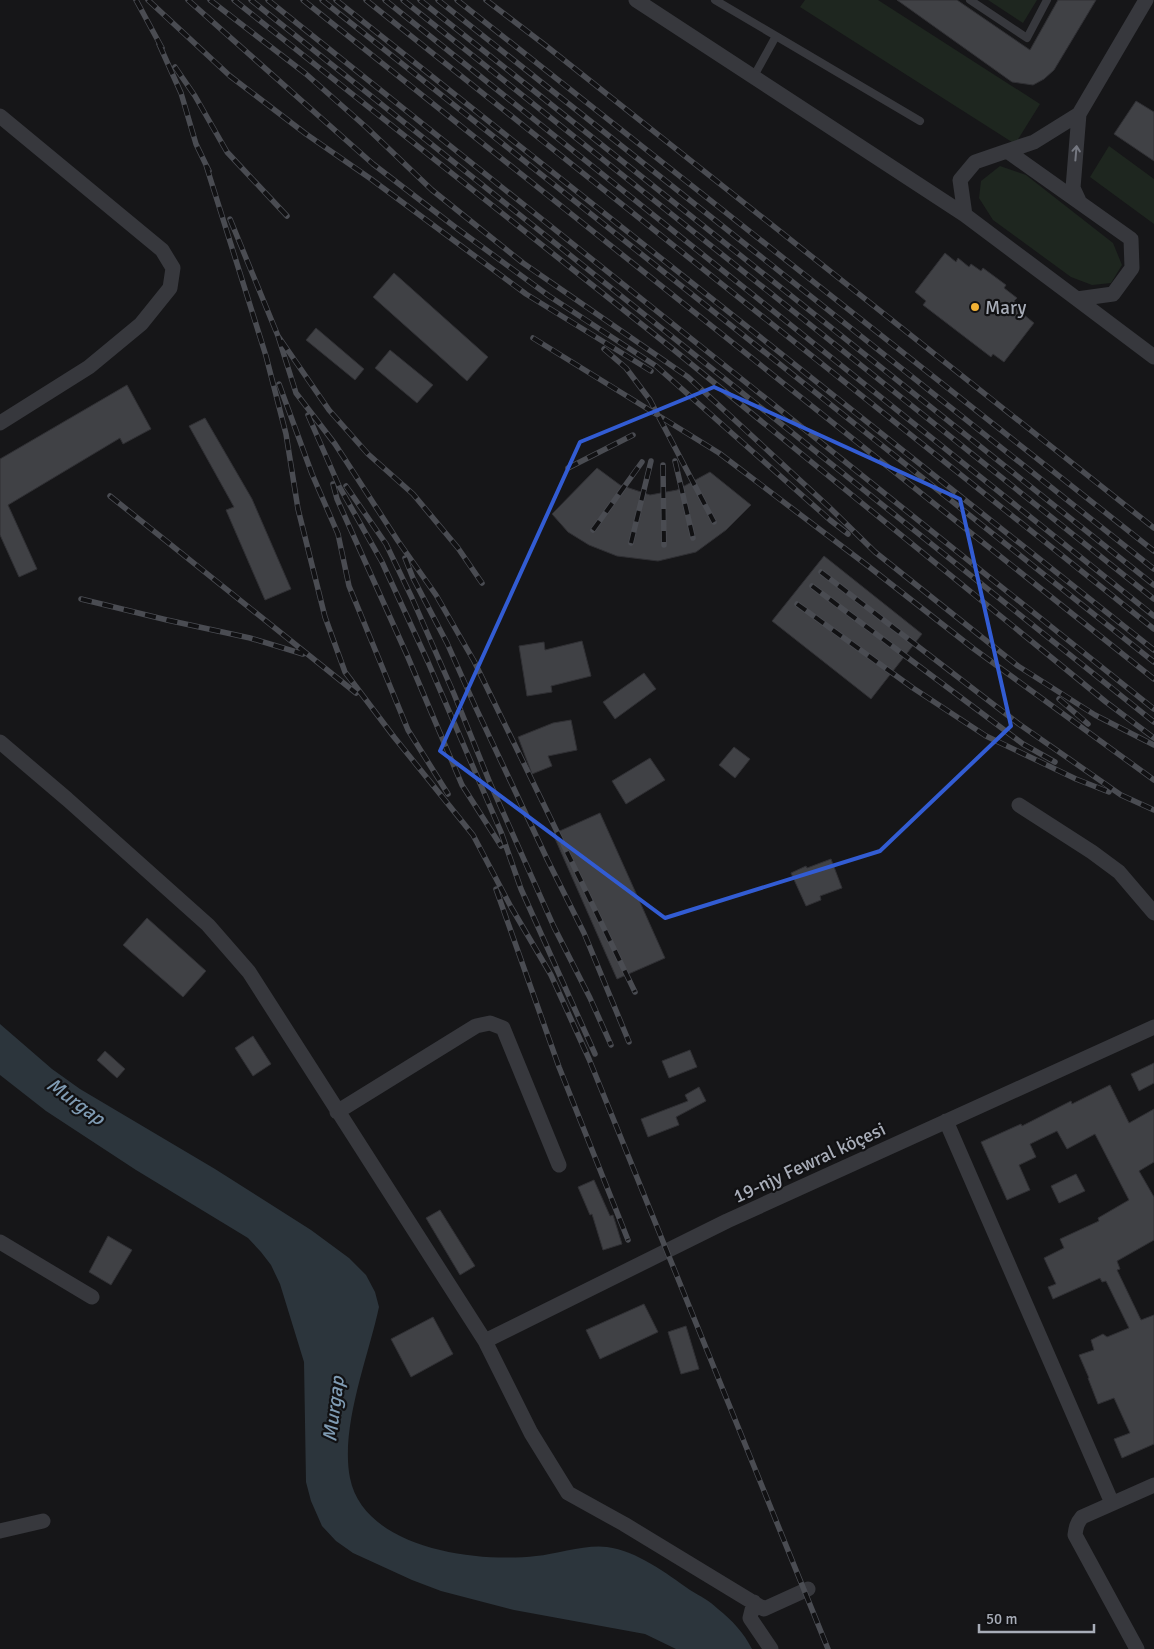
<svg xmlns="http://www.w3.org/2000/svg" width="1154" height="1649" font-family="Signika,sans-serif">
<style>
.green{fill:#1e261f}
.water{fill:#2c353c}
.building{fill:#404145;stroke:#303034}
.lines{fill:none;stroke-linecap:round;stroke-linejoin:round}
.service{stroke:#37383d;stroke-width:8}
.minor{stroke:#37383d;stroke-width:15}
.rail-casing{stroke:#4a4c52;stroke-width:5.5}
.rail{stroke:#111113;stroke-width:4;stroke-dasharray:11;stroke-linecap:butt}
.oneway{stroke:#757881}
.marked{fill:none;stroke:#325cd3;stroke-width:4;stroke-linejoin:round}
.poi-dot{fill:#f2b134;stroke:#111113;stroke-width:2}
.labels{text-anchor:middle;stroke-width:4.5;stroke-linejoin:round;paint-order:stroke}
.poi-label{font-size:19px;fill:#a8adb8;stroke:#111113;text-anchor:start}
.street-label{font-size:19px;fill:#a8adb8;stroke:#111113}
.water-label{font-size:20px;font-style:italic;fill:#7f9bb3;stroke:#111113}
</style>
<rect width="100%" height="100%" fill="#161618"/>
<path class="green" d="M805,0H878L1040,104L1015,144L800,7Z
M988,0H1037L1023,23Z
M1109,146L1154,179V224L1090,177Z
M1000,166L1026,175L1113,243L1122,265L1111,283L1092,285L1071,277L993,220L979,198L981,181Z"/>
<path class="water" d="M0,1024L52,1069L80,1089L215,1169L311,1230L349,1258L366,1275L375,1292L379,1307C368,1358 340,1427 350,1478C364,1549 477,1563 536,1556C557,1554 587,1544 607,1547C637,1551 666,1573 690,1590C700,1596 710,1601 718,1609C732,1620 744,1633 752,1649H676L645,1634L514,1610L441,1591L412,1580L353,1553L336,1541L322,1526L311,1501L306,1482L304,1362L280,1284L271,1265L261,1252L248,1238L136,1170L46,1111L0,1075Z"/>
<path class="building" d="M897,0H957L1030,50L1058,0H1096L1054,70L1044,79L1033,85L1012,82Z
M1136,101L1154,112V161L1114,134Z
M945,253L956,262L958,258L969,267L971,264L981,271L983,268L1006,285L1004,288L1017,298L1014,301L1026,310L1023,314L1034,323L1004,362L993,354L991,357L923,305L926,301L915,292Z
M394,273L488,357L467,381L373,297Z
M316,328L364,369L355,380L306,340Z
M390,350L433,385L417,403L375,368Z
M127,385L151,429L123,444L120,438L8,505L37,569L19,577L0,535V459Z
M205,418L252,499L291,589L265,600L226,510L234,507L189,426Z
M597,468L620,485L650,495L677,490L710,472L751,505L726,530L696,552L658,561L617,556L589,545L568,532L552,514Z
M824,556L922,634L871,699L772,621Z
M582,641L591,676L551,686L552,692L527,696L519,646L544,642L545,650Z
M644,673L656,689L615,719L603,702Z
M571,720L577,750L548,756L552,766L532,774L518,737L553,723Z
M734,747L750,759L735,778L719,765Z
M650,758L665,780L626,804L612,781Z
M600,813L665,958L617,979L553,834Z
M831,859L842,888L820,896L821,900L806,906L791,873L806,866L807,868Z
M147,918L206,971L183,997L123,945Z
M253,1036L271,1064L253,1076L235,1048Z
M690,1050L697,1067L669,1078L662,1061Z
M105,1051L125,1069L117,1078L97,1060Z
M1154,1063V1083L1139,1091L1131,1074Z
M1110,1085L1129,1123L1154,1109V1162L1139,1171L1154,1197V1240L1117,1261L1120,1269L1117,1270L1141,1320L1154,1315V1444L1122,1458L1114,1439L1130,1433L1114,1398L1098,1404L1088,1378H1089L1079,1355L1094,1350L1091,1340L1103,1334L1107,1337L1129,1328L1106,1281L1102,1282L1100,1278L1053,1299L1048,1287L1056,1284L1044,1258L1064,1248L1060,1239L1099,1221L1098,1218L1129,1200L1095,1134L1067,1149L1057,1131L1030,1144L1036,1157L1019,1165L1030,1190L1007,1200L981,1142L1021,1124L1022,1126L1071,1101L1072,1104Z
M699,1087L706,1101L676,1117L679,1125L648,1137L641,1119L688,1101L685,1095Z
M1076,1174L1085,1191L1059,1203L1051,1186Z
M594,1180L610,1216L613,1215L622,1244L603,1250L592,1214L590,1215L578,1187Z
M440,1210L475,1266L460,1275L426,1218Z
M108,1236L132,1250L111,1285L89,1272Z
M644,1304L658,1332L600,1359L586,1330Z
M433,1317L453,1354L411,1377L391,1339Z
M686,1326L699,1369L681,1374L668,1332Z"/>
<g class="lines">
<path class="service" d="M715,0L920,121
M970,0L1027,38L1047,0
M754,76L776,36"/>
<path class="minor" d="M636,0L965,215
M1079,114L1146,0
M0,116L162,250L173,268L170,288L141,324L89,367L0,423
M1007,151L1131,239L1132,268L1113,294L1077,299L965,215L960,180L975,162Z
M1007,151L1034,142L1079,114L1073,188L1079,201
M1077,299L1154,357
M0,742L67,799L208,925L249,972L485,1341L531,1433L568,1493L624,1524L764,1609L808,1589
M1019,805L1092,852L1119,872L1154,913
M337,1112L476,1026L490,1023L503,1028L559,1165
M946,1121L1112,1503
M0,1242L92,1297
M485,1341L727,1221L1154,1027
M0,1531L43,1521
M754,1602L750,1618L771,1649
M1137,1649L1075,1535C1076,1527 1077,1523 1082,1517L1154,1485"/>
<g class="rail-casing">
<path id="rail" d="M136,0L162,48
M148,0L230,76L306,134L371,179L526,294L651,371
M188,0L373,164L455,227L549,296L656,366L830,520L848,534
M210,0L306,74L366,127L432,190L523,263L688,377L829,507L875,552L1018,666L1095,715L1154,745
M234,0L674,350L1106,702L1154,738
M251,0L1154,722
M268,0L1154,709
M303,0L1154,679
M322,0L1154,662
M336,0L1154,650
M366,0L1154,629
M385,0L1154,616
M403,0L1154,599
M420,0L1154,585
M438,0L1154,569
M457,0L1154,551
M486,0L545,45L1154,528
M159,44L181,93L196,144L209,171
M175,67L195,96L227,152L287,216
M206,165L266,356L286,434L298,509L325,617L345,672L394,737L473,835L511,907L551,975L589,1059L828,1649
M230,219L278,336L329,410L368,454L413,494L458,548L482,583
M278,336L296,393L335,444L398,541L436,595L474,661L635,992
M533,338L719,453L868,566L974,649L1154,780
M604,349L626,368L650,400L714,522
M279,384L312,474L338,534L349,586L408,730L448,794
M308,415L339,486L382,562L428,662L501,832L521,889L595,1054
M675,461L693,538
M663,465L664,545
M568,468L633,435
M333,484L337,499L407,655L462,785L501,846
M346,486L386,544L412,598L454,694L490,783L554,927L590,998L611,1045
M110,496L356,693
M593,530L642,462
M631,543L651,461
M405,558L413,578L447,643L475,706L548,861L584,933L629,1042
M821,572L1019,724L1121,795L1154,810
M812,586L1023,744L1055,762
M81,599L167,620L250,638L303,654
M797,604L913,688L986,736L1076,779L1109,792
M1059,699L1088,724
M496,889L559,1067L628,1240"/>
</g>
<use href="#rail" class="rail"/>
</g>
<defs><path id="oneway-shaft" d="M-6 0H5M1.5-3L5.5 0L1.5 3" fill="none" stroke-width="1.6" stroke-linecap="round" stroke-linejoin="round" transform="scale(1.25)"/></defs>
<use class="oneway" href="#oneway-shaft" transform="translate(1076 153) rotate(-85)"/>
<path class="marked" d="M714,387L960,499L1011,726L880,851L665,918L440,751L580,442Z"/>
<circle class="poi-dot" cx="975" cy="307" r="5"/>
<g class="labels">
<g class="poi-label">
<text x="985" y="314">Mary</text>
</g>
<g class="street-label">
<text transform="translate(809 1162) rotate(-25)" y="7">19-njy Fewral köçesi</text>
</g>
<g class="water-label">
<text transform="translate(76 1101) rotate(36)" y="7">Murgap</text>
<text transform="translate(333 1409) rotate(-83)" y="7">Murgap</text>
</g>
</g>
<path d="M979 1624v8h115v-8" fill="none" stroke="#a8adb8" stroke-width="2.5"/>
<text x="986" y="1624" font-size="15" fill="#a8adb8" stroke="#111113" stroke-width="4" paint-order="stroke">50 m</text>
</svg>
